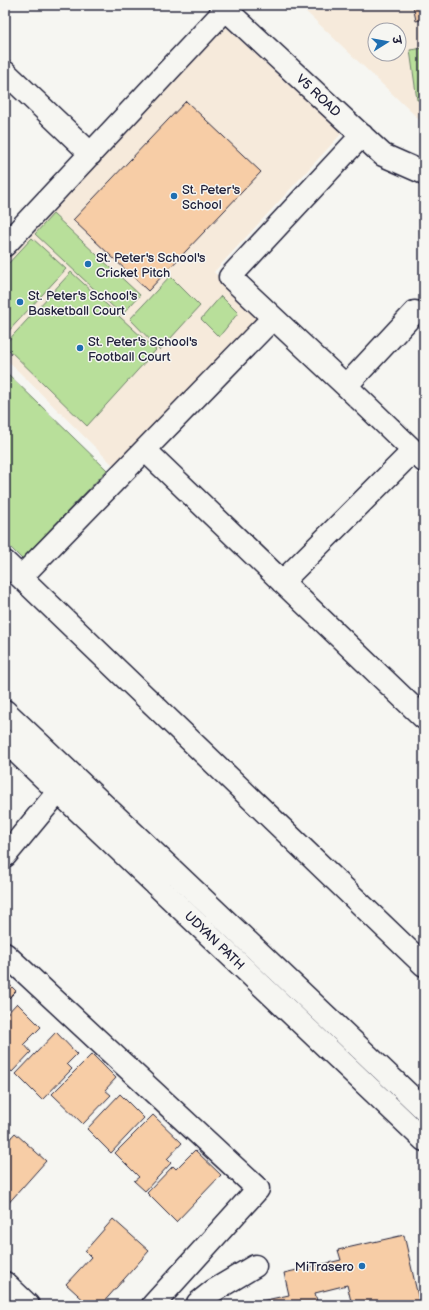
<svg xmlns="http://www.w3.org/2000/svg" width="429" height="1310" font-family="'Balsamiq Sans','Playpen Sans Deva',sans-serif">
<style>
.built{fill:#f6eadb;fill-rule:evenodd}
.green{fill:#b8df9a;stroke:#6d806a}
.building{fill:#f7cda6;stroke:#22223b}
.lines{fill:none;stroke-linecap:round;stroke-linejoin:round}
.minor-casing{stroke:#22223b;stroke-width:25}
.major-casing{stroke:#22223b;stroke-width:25}
.minor{stroke:#f6f6f2;stroke-width:22}
.major{stroke:#f6f6f2;stroke-width:22}
.poi-dot{fill:#1f6fb2;stroke:#f6f6f2;stroke-width:1.5}
.labels{text-anchor:middle;stroke-width:3;stroke-linejoin:round;paint-order:stroke}
.street-label{font-size:13px;fill:#22223b;stroke:#f6f6f2}
.poi-label{font-size:13px;fill:#22223b;stroke:#f6f6f2;text-anchor:start}
</style>
<rect width="100%" height="100%" fill="#f6f6f2"/>
<filter id="ink" filterUnits="userSpaceOnUse"><feTurbulence type="fractalNoise" baseFrequency=".025" numOctaves="2"/><feDisplacementMap in="SourceGraphic" scale="8" xChannelSelector="R" yChannelSelector="G"/><feConvolveMatrix kernelMatrix="1 2 1 2 8 2 1 2 1" color-interpolation-filters="sRGB"/></filter>
<g filter="url(#ink)">
<path class="built" d="M299,5H424V124ZM375,30H399V54H375Z
M225,26L342,133L214,272L259,318L113,465L5,358V259Z"/>
<path class="green" d="M424,48V99L417,100L410,50Z
M53,214L140,295L122,315L35,234Z
M32,238L66,269L5,335V267Z
M71,272L156,350L87,426L5,346V344Z
M170,276L200,306L160,350L130,319Z
M221,296L238,313L219,337L201,319Z
M5,371L107,470L22,559L5,542Z"/>
<path class="building" d="M413,5H424V19L416,21Z
M186,101L261,172L148,291L73,220Z
M5,980L16,991L5,1002Z
M17,1003L41,1027L24,1044L31,1052L12,1072L5,1065V1016Z
M56,1032L77,1054L67,1064L72,1069L42,1100L16,1074Z
M92,1054L116,1078L105,1090L111,1095L83,1124L52,1094Z
M120,1094L144,1118L111,1153L87,1129Z
M153,1115L182,1143L167,1159L171,1163L145,1191L134,1181L139,1177L115,1153Z
M15,1133L46,1161L5,1207V1144Z
M195,1150L221,1175L176,1222L147,1193L173,1166L176,1169Z
M113,1219L149,1251L101,1305H89L66,1284L91,1257L85,1251Z
M404,1235L420,1305H352L347,1285L315,1293L318,1305H243L289,1295L284,1273L341,1260L338,1250Z"/>
<g class="lines">
<g class="minor-casing">
<path id="minor" d="M221,5L383,155L424,173
M5,72L91,154
M362,135L230,277L346,386L424,461
M5,245L226,9
M346,386L415,312
M145,450L424,718
M5,562L424,965
M21,577L273,318
M282,582L413,451
M5,856L58,792
M5,954L258,1189L153,1305
M5,1283L28,1305
M198,1305V1303L213,1291L255,1266"/>
</g>
<g class="major-casing">
<path id="major" d="M5,711L424,1109
M5,741L424,1140"/>
</g>
<use href="#minor" class="minor"/>
<use href="#major" class="major"/>
</g>
</g>
<g class="poi-dot">
<circle cx="174" cy="196" r="4"/>
<circle cx="88" cy="264" r="4"/>
<circle cx="20" cy="302" r="4"/>
<circle cx="80" cy="348" r="4"/>
<circle cx="362" cy="1266" r="4"/>
</g>
<g class="labels">
<g class="street-label">
<text transform="translate(319 95) rotate(43)" y="5">V5 ROAD</text>
<text transform="translate(215 940) rotate(44)" y="5">UDYAN PATH</text>
</g>
<g class="poi-label">
<text x="182" y="194">St. Peter's<tspan x="182" dy="15">School</tspan></text>
<text x="96" y="262">St. Peter's School's<tspan x="96" dy="15">Cricket Pitch</tspan></text>
<text x="28" y="300">St. Peter's School's<tspan x="28" dy="15">Basketball Court</tspan></text>
<text x="88" y="346">St. Peter's School's<tspan x="88" dy="15">Football Court</tspan></text>
<text x="354" y="1271" text-anchor="end">MiTrasero</text>
</g>
</g>
<rect width="429" height="1310" fill="none" stroke="#f6f6f2" stroke-width="20"/>
<rect x="10" y="10" width="409" height="1290" fill="none" stroke="#22223b" stroke-width="1.5" filter="url(#ink)"/>
<g transform="translate(387 42) rotate(79)"><circle r="19" fill="#f6f6f2" stroke="#a1a1a9"/>
<path d="M0-3L7 15L0 10L-7 15Z" fill="#1f6fb2"/>
<text y="-6" font-size="11" font-weight="bold" text-anchor="middle" fill="#22223b">उ</text>
</g>
</svg>
